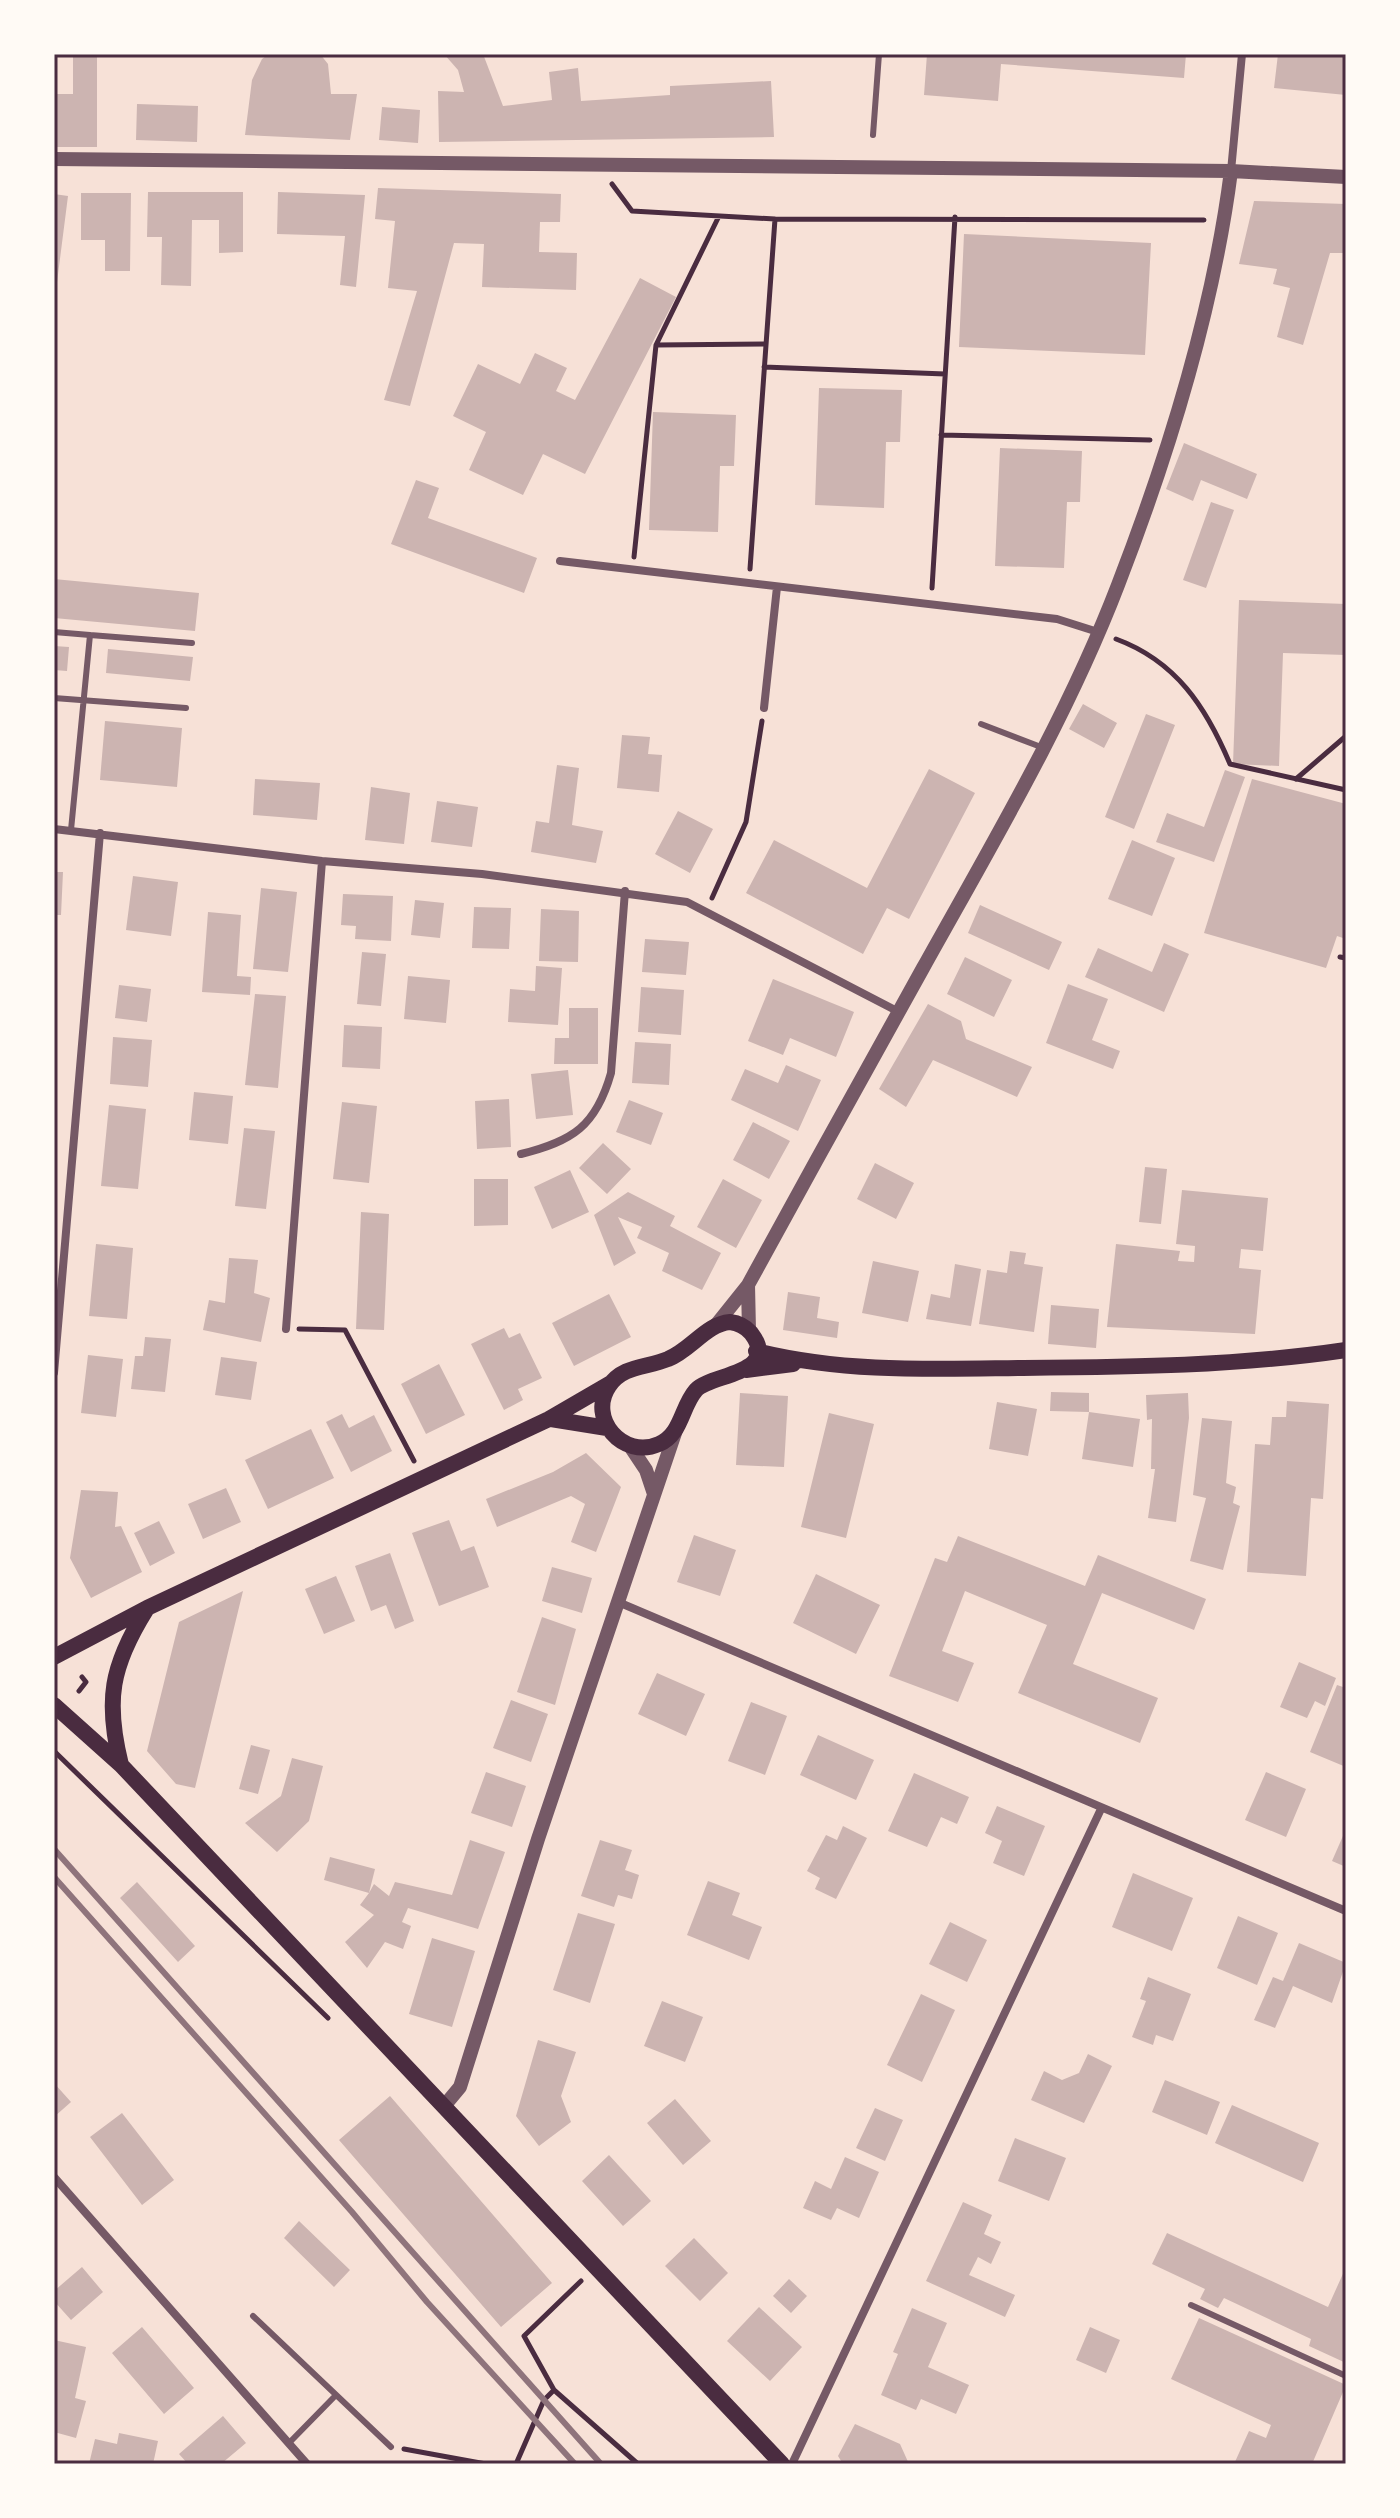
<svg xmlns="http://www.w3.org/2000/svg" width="1400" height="2518" font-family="'Alegreya Sans',sans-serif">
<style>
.building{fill:#ccb4b1}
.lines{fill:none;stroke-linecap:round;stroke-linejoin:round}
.path{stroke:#4a2c40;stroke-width:5}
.service{stroke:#755966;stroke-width:6}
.minor{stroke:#755966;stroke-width:8}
.tertiary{stroke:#755966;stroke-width:14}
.secondary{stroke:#4a2c40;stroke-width:16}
.rail{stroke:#8f747c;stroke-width:6}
.neatline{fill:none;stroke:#4a2c40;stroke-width:3}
</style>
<rect width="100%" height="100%" fill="#f7e1d7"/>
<path class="building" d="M73,54H97V147H56V94H73Z
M269,54H320L328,64L331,94H357L350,140L245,135L252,80L262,59Z
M444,54H483L503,106L552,100L549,72L578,68L581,101L670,95V86L771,81L774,137L439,142L438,91L464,92L458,70Z
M927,54H1186L1184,78L1001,64L998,101L924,95Z
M1278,54H1346V95L1274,88Z
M137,104L198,106L197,142L136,140Z
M382,107L420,110L418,143L379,140Z
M378,188L561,194L560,222H540L539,252L577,253L576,290L482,287L484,244L454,243L410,406L384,400L417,291L388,288L395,221L375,219Z
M148,192H243V252L219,253V220H192L191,286L161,285L162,237H147Z
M278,192L365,195L356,287L340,285L345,236L277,234Z
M81,193H131L130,271H105V240H81Z
M54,194L68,196L56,290H54Z
M1254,201L1346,204V253H1330L1303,345L1277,337L1290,288L1273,284L1277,269L1239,264Z
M964,234L1151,243L1145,355L959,347Z
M640,278L676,297L585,474L543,454L523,495L469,470L486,432L453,416L478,364L520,384L535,353L567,368L556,391L575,400Z
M819,388L902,390L900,442H886L884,508L815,505Z
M653,412L736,415L734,466H720L718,532L649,530Z
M1184,443L1257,474L1247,499L1201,480L1193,501L1166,489Z
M1000,448L1082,451L1080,502H1067L1064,568L995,566Z
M416,480L439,488L428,518L537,558L524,593L391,544Z
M1211,502L1234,510L1206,588L1183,580Z
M54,579L199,593L195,631L54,618Z
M1239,600L1346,604V655L1283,653L1279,766L1233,764Z
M54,646L69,647L67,671L54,670Z
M108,649L193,657L190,681L106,673Z
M1083,704L1117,723L1104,748L1069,729Z
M1146,714L1175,725L1134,829L1105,817Z
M105,721L182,728L177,787L100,780Z
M622,735L650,737L648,754L662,755L659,792L617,788Z
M557,765L579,768L572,825L603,831L596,863L531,852L536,821L549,823Z
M929,769L975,793L909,919L887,908L863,954L746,893L774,840L867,888Z
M1225,770L1245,777L1214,862L1156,842L1167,813L1204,827Z
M255,779L320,783L317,820L253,815Z
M1252,779L1346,804V939L1337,936L1326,968L1204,933Z
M371,787L410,793L404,844L365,840Z
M437,801L478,807L472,847L431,842Z
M678,811L713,829L690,873L655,854Z
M1132,840L1175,858L1152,916L1108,899Z
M54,872H63L61,915H54Z
M133,876L178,882L171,936L126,930Z
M261,888L297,892L288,972L253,969Z
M343,894L393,896L391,941L355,939L356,926L341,925Z
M415,900L444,903L440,938L411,935Z
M980,905L1062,942L1049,970L968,933Z
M474,907L511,908L509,949L472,948Z
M541,909L579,911L578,962L539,961Z
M208,912L241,915L237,976L251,977L250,995L202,992Z
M645,939L689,942L686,975L642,972Z
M1164,943L1189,954L1164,1012L1085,977L1098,948L1152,972Z
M362,952L386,954L381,1006L357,1004Z
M965,957L1012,980L994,1017L947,994Z
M536,966L562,968L558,1025L508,1022L510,989L535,991Z
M408,976L450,980L446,1023L404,1019Z
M773,979L854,1012L836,1057L790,1038L783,1055L748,1041Z
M1068,984L1108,999L1092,1040L1120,1051L1113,1069L1046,1043Z
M119,985L151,989L147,1022L115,1018Z
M641,987L684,990L681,1035L638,1032Z
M255,994L286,996L278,1088L245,1085Z
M928,1004L961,1021L966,1039L1032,1067L1017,1097L933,1060L906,1107L879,1089Z
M569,1008H598V1064H554L555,1038H569Z
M344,1025L382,1027L380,1069L342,1067Z
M113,1037L152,1040L148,1087L110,1084Z
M635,1042L671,1044L669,1085L632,1083Z
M786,1065L821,1080L798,1131L731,1100L745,1069L778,1083Z
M568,1070L573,1115L536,1119L531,1074Z
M194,1092L233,1096L228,1144L189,1140Z
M509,1099L511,1147L477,1149L475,1101Z
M629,1100L663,1113L651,1145L616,1132Z
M342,1102L377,1106L369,1183L333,1179Z
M109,1105L146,1109L138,1189L101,1186Z
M753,1122L790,1141L769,1179L733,1160Z
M244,1128L275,1131L266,1209L235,1206Z
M603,1143L631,1169L607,1194L579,1168Z
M875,1163L914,1183L896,1219L857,1199Z
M1145,1167L1167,1169L1161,1224L1139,1222Z
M570,1170L589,1212L552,1229L534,1187Z
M474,1179H508V1225L474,1226Z
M723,1179L762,1200L736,1248L697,1227Z
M1182,1190L1268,1198L1263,1251L1241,1249L1239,1268L1261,1270L1255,1334L1107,1327L1116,1244L1180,1251L1178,1261L1194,1262L1195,1246L1176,1244Z
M628,1192L675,1216L670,1226L721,1253L702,1290L662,1271L669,1253L637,1238L642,1227L618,1217L636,1253L614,1266L594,1215Z
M361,1212L389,1214L384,1330L356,1329Z
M96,1244L133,1248L127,1319L89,1316Z
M1010,1251L1026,1253L1024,1264L1043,1267L1034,1332L979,1324L987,1270L1007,1273Z
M229,1258L258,1260L254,1293L270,1298L261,1342L203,1330L209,1300L225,1303Z
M873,1261L919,1271L908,1322L862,1313Z
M955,1264L981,1269L971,1326L926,1319L931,1294L950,1298Z
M788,1292L820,1297L817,1318L839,1322L837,1338L783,1330Z
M609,1294L631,1337L574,1366L552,1323Z
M1051,1305L1099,1309L1096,1348L1048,1344Z
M504,1328L509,1338L520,1333L542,1378L518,1389L523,1400L504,1410L471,1344Z
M145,1337L171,1339L165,1392L131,1389L135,1356H143Z
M88,1355L123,1359L116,1417L81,1413Z
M221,1357L257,1362L251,1400L215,1395Z
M439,1364L465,1415L426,1434L401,1384Z
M1051,1392L1089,1393V1412L1050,1411Z
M740,1393L788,1396L784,1467L736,1465Z
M1188,1393L1189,1418L1176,1522L1148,1518L1155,1469H1151L1152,1419L1147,1420L1146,1395Z
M1287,1401L1329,1404L1323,1499L1311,1498L1306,1576L1247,1572L1255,1444L1270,1445L1272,1417H1286Z
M997,1402L1037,1409L1028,1456L989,1449Z
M1089,1412L1140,1419L1133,1467L1082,1459Z
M829,1413L874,1424L846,1538L801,1527Z
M342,1414L349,1428L374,1415L392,1451L351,1472L326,1422Z
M1202,1418L1232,1421L1226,1483L1236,1487L1233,1503L1240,1506L1223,1570L1190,1561L1206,1498L1193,1495Z
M311,1429L334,1478L268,1509L245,1460Z
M586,1453L621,1487L596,1552L571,1542L585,1504L571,1496L497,1527L486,1499L553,1472Z
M226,1488L241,1522L203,1539L188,1504Z
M81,1490L118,1492L115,1527L121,1526L142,1572L91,1598L70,1558Z
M449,1520L461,1551L474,1546L489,1587L439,1606L412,1533Z
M159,1521L175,1553L150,1566L134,1533Z
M694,1535L736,1550L720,1596L677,1582Z
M958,1536L1085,1586L1098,1555L1206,1599L1194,1630L1102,1593L1073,1664L1158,1698L1140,1743L1018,1693L1047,1625L965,1591L942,1651L974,1663L958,1702L889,1676L935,1558L947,1562Z
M390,1553L414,1621L395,1629L386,1605L371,1611L355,1566Z
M552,1567L592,1578L582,1613L542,1601Z
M816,1574L880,1605L856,1654L793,1623Z
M336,1576L355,1621L324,1634L305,1589Z
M243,1591L195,1788L176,1784L147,1751L179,1622Z
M542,1617L576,1629L555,1705L517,1692Z
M1299,1662L1336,1678L1325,1706L1315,1701L1307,1718L1280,1707Z
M657,1673L705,1694L686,1736L638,1714Z
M1337,1685L1346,1688V1767L1310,1752Z
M511,1700L548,1714L531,1762L493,1748Z
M751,1702L787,1716L765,1775L728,1761Z
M818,1735L874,1760L856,1800L800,1775Z
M251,1745L270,1750L258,1794L239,1789Z
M292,1758L323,1766L309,1821L277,1852L245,1823L281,1796Z
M486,1772L526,1786L512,1827L471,1813Z
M1266,1772L1306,1789L1286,1837L1245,1820Z
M914,1773L969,1797L957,1824L941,1817L927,1847L888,1831Z
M997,1806L1045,1826L1024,1876L993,1863L1002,1841L985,1833Z
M843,1826L867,1838L836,1899L815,1889L820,1878L807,1871L826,1835L837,1840Z
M1346,1829V1867L1332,1861Z
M470,1840L505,1852L478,1929L408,1908L402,1922L411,1926L403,1949L385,1942L367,1968L345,1942L374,1915L360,1905L369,1893L324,1880L330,1857L375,1869L369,1893L374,1884L389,1896L395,1882L452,1895Z
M600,1840L632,1850L625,1870L639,1875L632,1899L618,1895L614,1907L581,1896Z
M1133,1873L1193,1898L1172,1951L1112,1927Z
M708,1881L740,1893L732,1915L762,1927L749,1960L687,1935Z
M137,1882L195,1946L178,1962L120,1898Z
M578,1913L615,1924L590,2003L553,1990Z
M1238,1916L1278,1933L1257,1985L1217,1968Z
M950,1922L987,1940L967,1982L929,1964Z
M432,1938L475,1951L452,2027L409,2014Z
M1299,1943L1346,1963L1332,2003L1293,1986L1275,2028L1254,2020L1273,1977L1283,1981Z
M1148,1977L1191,1994L1173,2041L1156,2035L1153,2045L1132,2037L1146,2001L1140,1999Z
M921,1994L955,2010L922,2082L887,2065Z
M662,2001L703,2017L685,2062L644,2046Z
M538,2040L576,2052L561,2096L571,2122L539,2146L516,2116Z
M1088,2054L1112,2066L1084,2123L1031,2100L1044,2071L1062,2080L1079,2073Z
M1165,2080L1220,2102L1207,2135L1152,2112Z
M54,2083L71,2102L54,2117Z
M390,2096L552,2283L501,2327L339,2140Z
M675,2099L711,2141L683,2165L647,2123Z
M1232,2105L1319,2143L1303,2182L1215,2143Z
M875,2108L903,2120L885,2161L856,2148Z
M122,2113L174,2180L142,2205L90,2137Z
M1015,2138L1066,2158L1049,2201L998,2181Z
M609,2155L651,2201L623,2226L582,2181Z
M845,2157L879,2172L859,2218L837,2208L831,2220L803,2208L815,2181L831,2189Z
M963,2202L992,2215L984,2234L1001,2242L991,2264L978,2257L969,2275L1015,2295L1005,2317L926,2281Z
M299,2221L350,2270L334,2287L284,2238Z
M1167,2233L1328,2307L1346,2267V2363L1309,2346L1311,2339L1224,2298L1218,2308L1200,2299L1205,2289L1152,2264Z
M694,2238L728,2273L700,2301L665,2266Z
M82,2267L103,2292L71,2320L54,2301V2291Z
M789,2279L807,2296L791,2313L773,2296Z
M759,2307L802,2347L770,2381L727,2341Z
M912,2308L947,2323L928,2367L969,2385L956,2414L921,2399L916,2410L881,2395L898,2354L893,2352Z
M1199,2318L1346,2385L1312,2464H1234L1249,2431L1266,2438L1271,2425L1171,2379Z
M142,2327L194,2388L164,2414L112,2353Z
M1090,2327L1120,2340L1106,2373L1076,2360Z
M54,2340L86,2347L75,2398L86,2401L76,2438L54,2432Z
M223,2416L246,2443L221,2464H188L179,2454Z
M855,2424L900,2444L909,2464H843L838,2456Z
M119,2433L158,2441L153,2464H89L95,2439L117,2444Z"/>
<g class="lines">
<path class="path" d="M612,184L632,211L775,219L1204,220
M656,345L766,344
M764,367L945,374
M941,435L1150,440
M634,557L656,345L719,216
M750,569L775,219
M932,588L955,217
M1116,639C1176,661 1206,707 1230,764L1346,790
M1296,779L1346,736
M712,898L746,822L762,721
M1340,957L1346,958
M299,1329L345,1330L414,1461
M79,1691L86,1682L82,1677
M54,1751L328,2018
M554,2390L524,2336L581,2281
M404,2449L486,2464
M516,2464L544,2400L554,2390L638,2464"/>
<path class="service" d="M873,135L879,54
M54,632L90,635L71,830
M90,635L192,643
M54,698L186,708
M981,724L1041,747
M1191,2305L1346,2376
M253,2316L391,2447
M289,2443L336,2395"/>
<path class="minor" d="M1231,171L1242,54
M560,561L1057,619L1098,632
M764,708L777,587
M54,829L322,861L482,874L687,902L899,1012
M521,1154C573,1141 596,1126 611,1073L625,891
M286,1329L322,861
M54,1373L100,833
M618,1602L1346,1911
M54,2177L307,2464
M792,2464L1101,1809"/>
<path class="tertiary" d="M54,159L1231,171L1346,177
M748,1285L749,1331
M716,1325L748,1285C806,1179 864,1074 923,968C992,844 1067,718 1118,585C1169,453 1213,312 1231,171
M630,1446L646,1470L654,1494
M445,2105L460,2087L538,1839L676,1430"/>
<path class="secondary" d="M730,1322C738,1323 745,1326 751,1333C782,1374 710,1374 696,1390C681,1407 682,1434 659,1444C623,1460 587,1418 609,1386C623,1365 647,1368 668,1359C691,1350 706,1324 730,1322Z
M756,1351C844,1373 934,1369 1023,1368C1132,1367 1238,1366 1346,1350
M746,1370L793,1364
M551,1419L607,1428
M54,1657L147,1608L549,1419L611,1383
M54,1705L121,1765L782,2464
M121,1765C105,1701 111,1666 146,1610"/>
<path class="rail" d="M54,1849L601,2464
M54,1877L352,2212L427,2302L575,2464"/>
</g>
<rect width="1400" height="2518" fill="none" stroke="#fffaf5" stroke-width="112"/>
<rect x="56" y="56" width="1288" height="2406" class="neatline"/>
</svg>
